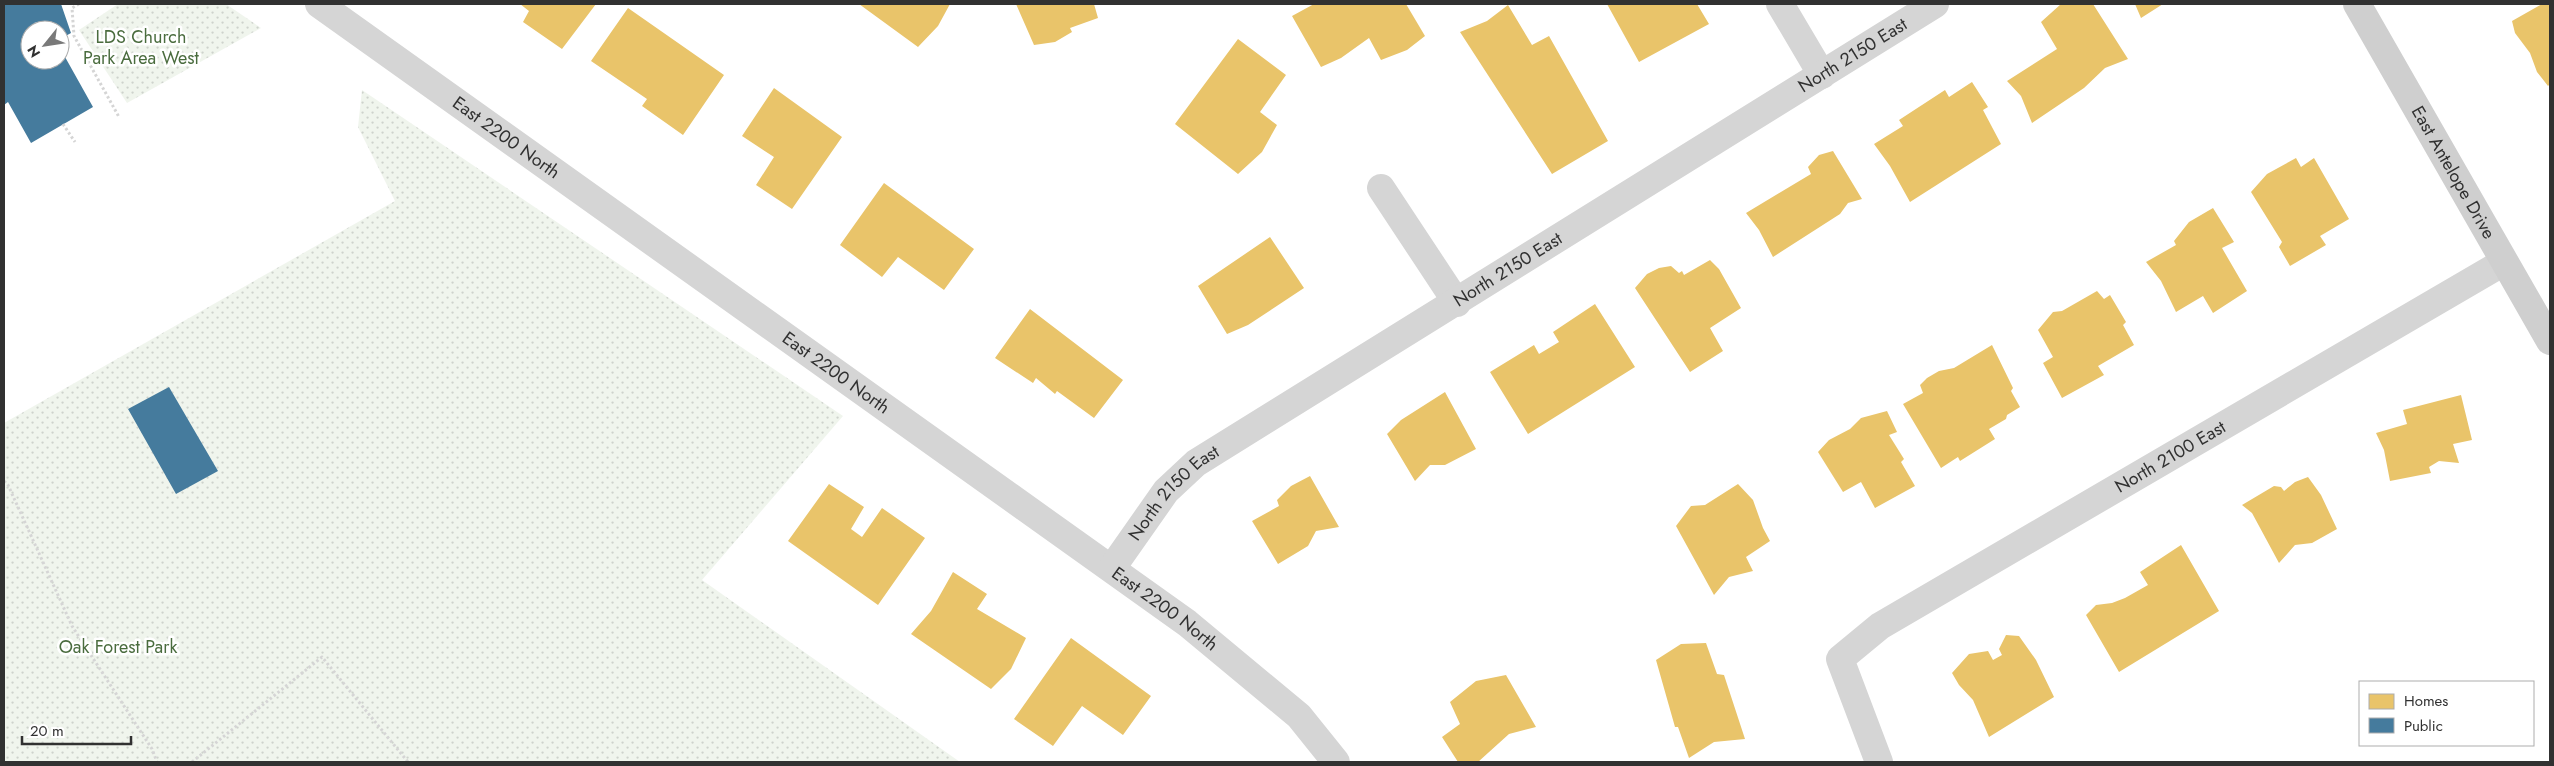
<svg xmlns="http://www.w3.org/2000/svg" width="2554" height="766" font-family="Jost,sans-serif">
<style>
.park{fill:url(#park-dots)}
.homes{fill:#e9c46a}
.public{fill:#457b9d}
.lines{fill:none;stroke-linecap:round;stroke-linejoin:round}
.path{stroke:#d5d5d5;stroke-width:3;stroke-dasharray:2.5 2.5;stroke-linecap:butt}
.street{stroke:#d5d5d5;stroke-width:28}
.secondary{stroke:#cfcfcf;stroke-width:28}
.labels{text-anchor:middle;stroke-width:5;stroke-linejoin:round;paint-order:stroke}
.park-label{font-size:18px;fill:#4a6c3e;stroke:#fff}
.street-label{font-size:18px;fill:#313131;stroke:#fff}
</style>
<defs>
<pattern id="park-dots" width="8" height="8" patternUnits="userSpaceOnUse" patternTransform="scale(1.25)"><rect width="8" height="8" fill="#f0f5ed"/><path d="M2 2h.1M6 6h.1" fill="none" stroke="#ced2cc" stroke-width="1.8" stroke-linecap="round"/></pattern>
</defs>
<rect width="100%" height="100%" fill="#fff"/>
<path class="park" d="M118,4H226L261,28L127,103L79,30Z
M362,90L843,416L702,580L960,762H4V423L395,201L358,127Z"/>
<path class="homes" d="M520,4H596L562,49L523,22L529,11Z
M859,4H950L938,26L918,47Z
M1016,4H1094L1098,18L1070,28L1072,32L1055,42L1034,45Z
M1314,4H1406L1425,36L1407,50L1381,60L1369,38L1341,58L1321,67L1292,16Z
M1607,4H1697L1709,24L1639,62Z
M2061,4H2093L2128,59L2105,68L2084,88L2032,123L2021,96L2007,81L2057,49L2041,22Z
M2135,4H2163L2141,18Z
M2542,4H2550V84L2548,86L2537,72L2530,53L2515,33L2512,21Z
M1508,5L1532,45L1549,36L1608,141L1552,174L1460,32L1487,21Z
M628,8L724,75L683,135L642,106L647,99L591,61Z
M1238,39L1286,75L1260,112L1277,125L1262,152L1238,174L1175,124Z
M1972,82L1988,107L1983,110L2001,144L1910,202L1890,166L1874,144L1903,126L1899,120L1945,90L1949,97Z
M774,88L842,137L792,209L756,185L774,157L742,136Z
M1833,151L1862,199L1848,203L1840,214L1773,257L1759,230L1746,213L1811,174L1808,167L1819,155Z
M2296,158L2301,167L2314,158L2349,219L2320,236L2326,245L2290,266L2279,247L2282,242L2251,192L2267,174Z
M884,183L974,249L944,290L898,257L882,277L840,245Z
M2213,208L2234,242L2222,248L2247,291L2213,313L2203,296L2176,312L2161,281L2146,262L2176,245L2174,241L2189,222Z
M1270,237L1304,288L1248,325L1227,334L1198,286Z
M1710,260L1719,269L1741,308L1710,328L1723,351L1690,372L1635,288L1647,274L1659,268L1671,266L1679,273L1682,271L1684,275Z
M2097,291L2104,299L2110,295L2126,322L2123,325L2134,345L2098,366L2104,375L2062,398L2043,363L2053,357L2038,330L2053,312L2062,311Z
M1595,304L1635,367L1528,434L1490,372L1534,345L1539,354L1559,342L1553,332Z
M1030,309L1123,380L1094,418L1057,391L1055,394L1036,378L1033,383L995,358Z
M1992,345L2013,388L2011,391L2020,407L2007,415L2006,419L1989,429L1995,439L1960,461L1958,457L1941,468L1903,404L1923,393L1920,385L1927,378L1939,371L1954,368Z
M1445,392L1476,449L1445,465H1430L1415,481L1387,434L1401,420Z
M2461,395L2472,440L2453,444L2459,463L2439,461L2429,467L2431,473L2390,481L2384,450L2376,433L2407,424L2403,410Z
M1887,411L1897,432L1889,435L1904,459L1901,462L1915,486L1875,508L1861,482L1843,492L1818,452L1829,440L1850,429L1861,418Z
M1310,476L1339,527L1316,531L1308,546L1278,564L1252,521L1279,506L1277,500L1291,486Z
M2308,477L2321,495L2337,529L2312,543L2295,545L2279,563L2252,513L2242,505L2274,486L2281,487L2284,491L2295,482Z
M829,484L864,507L851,529L862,537L882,508L925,538L878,605L788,541Z
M1738,484L1753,500L1763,528L1770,541L1746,557L1753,571L1729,577L1714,595L1676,526L1691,506L1705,505Z
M2181,545L2219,611L2119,672L2086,615L2096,605L2112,603L2125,598L2148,585L2140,572Z
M953,572L987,594L977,609L1026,638L1011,669L991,689L911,634L931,611Z
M2006,635L2019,636L2036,660L2054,697L1989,737L1973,700L1959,685L1952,673L1969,654L1988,651L1993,660L2002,655L1999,649Z
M1071,638L1151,696L1123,735L1082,706L1053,746L1014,719Z
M1706,643L1717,674L1724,675L1745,739L1714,742L1689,758L1678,727H1675L1656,660L1681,644Z
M1506,675L1536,727L1509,734L1478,762H1458L1442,737L1460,724L1450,702L1476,681Z"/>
<path class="public" d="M4,4H61L71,33L60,39V30H30V60H60V48L93,107L31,143L8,102L4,105Z
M169,387L218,471L176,494L128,409Z"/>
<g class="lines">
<path class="path" d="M79,4L72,8L74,36L119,117
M63,124L75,142
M4,481L8,485L72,626L152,749L157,762
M192,762L322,657L408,762"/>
<g class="street">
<path id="s1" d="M319,4L1187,623L1299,716L1336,762"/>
<path d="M1780,4L1822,75"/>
<path d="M1381,188L1457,303"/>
<path id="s2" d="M1112,568L1166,491L1196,463L1935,4"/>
<path id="s3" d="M1879,762L1840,659L1880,626L2504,262"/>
</g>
<path class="secondary" id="s4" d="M2357,4L2550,341"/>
</g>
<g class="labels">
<g class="park-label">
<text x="141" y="43">LDS Church<tspan x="141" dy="21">Park Area West</tspan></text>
<text x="118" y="653">Oak Forest Park</text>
</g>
<g class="street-label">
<text dy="6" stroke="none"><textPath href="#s2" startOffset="908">North 2150 East</textPath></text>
<text dy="6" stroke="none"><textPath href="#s1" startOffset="230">East 2200 North</textPath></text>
<text dy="6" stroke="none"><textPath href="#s4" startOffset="194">East Antelope Drive</textPath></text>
<text dy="6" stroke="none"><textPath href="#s2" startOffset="502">North 2150 East</textPath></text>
<text dy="6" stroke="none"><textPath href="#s1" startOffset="635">East 2200 North</textPath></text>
<text dy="6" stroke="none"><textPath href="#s3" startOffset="498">North 2100 East</textPath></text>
<text dy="6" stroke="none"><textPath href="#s2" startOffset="98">North 2150 East</textPath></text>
<text dy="6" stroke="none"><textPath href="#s1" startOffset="1040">East 2200 North</textPath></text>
</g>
</g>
<rect width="2554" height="766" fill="none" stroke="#313131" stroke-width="10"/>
<rect x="2359" y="681" width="175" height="65" fill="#ffffff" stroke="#adadad"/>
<rect x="2369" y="694" width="25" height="15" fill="#e9c46a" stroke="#adadad"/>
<text x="2404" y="706" font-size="15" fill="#313131">Homes</text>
<rect x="2369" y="718" width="25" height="15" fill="#457b9d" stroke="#adadad"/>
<text x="2404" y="731" font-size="15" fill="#313131">Public</text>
<g transform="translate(45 45) rotate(240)"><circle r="24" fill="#ffffff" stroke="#adadad"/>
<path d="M0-4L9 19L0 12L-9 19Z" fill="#797979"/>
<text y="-8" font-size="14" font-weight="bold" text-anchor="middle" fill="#313131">N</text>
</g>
<path d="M22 736v8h109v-8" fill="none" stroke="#313131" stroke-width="2.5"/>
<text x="30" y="736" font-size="15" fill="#313131" stroke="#ffffff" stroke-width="4" paint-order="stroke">20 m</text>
</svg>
